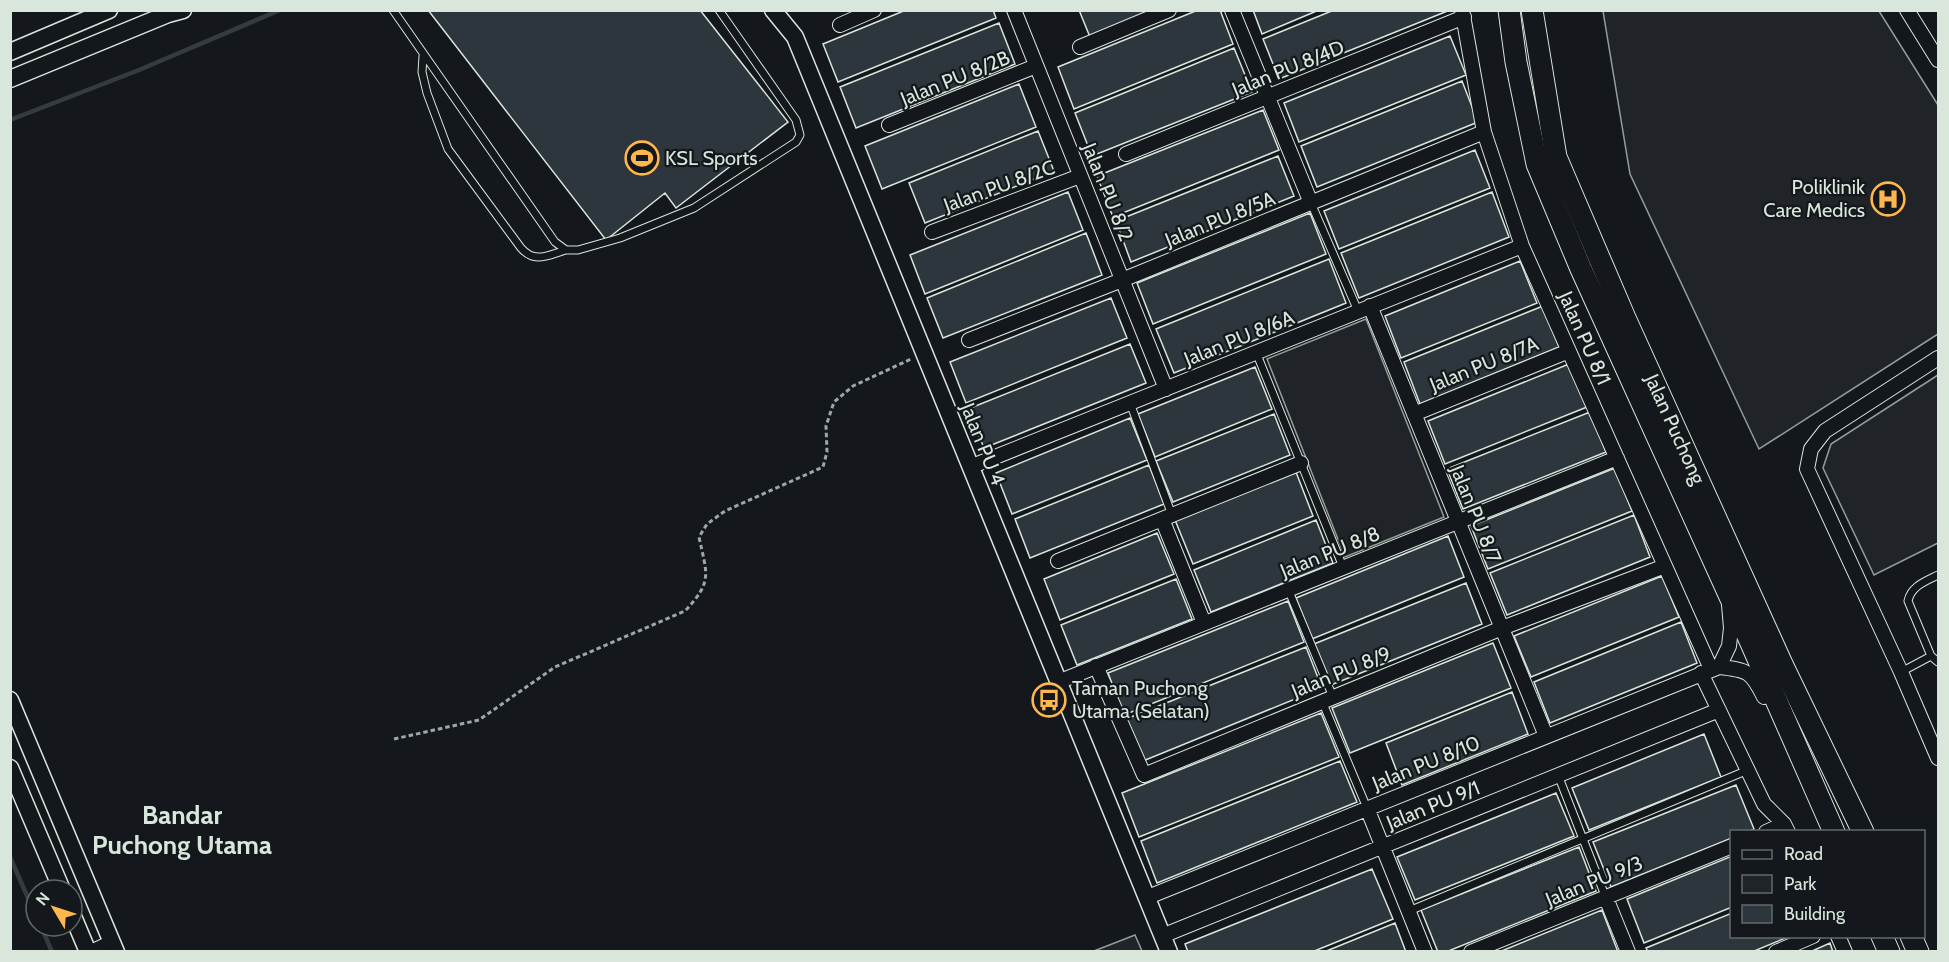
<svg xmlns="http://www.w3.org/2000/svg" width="1949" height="962" font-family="Cabin,sans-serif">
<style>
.green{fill:#202428;stroke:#939e99;stroke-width:1.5}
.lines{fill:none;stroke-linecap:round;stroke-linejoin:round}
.stream{stroke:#363b3e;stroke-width:4.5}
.building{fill:#2c363c;stroke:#d8e6dc;stroke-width:1.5}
.service-casing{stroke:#d8e6dc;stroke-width:9}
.minor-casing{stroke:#d8e6dc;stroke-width:16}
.tertiary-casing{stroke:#d8e6dc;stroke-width:19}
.primary-casing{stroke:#d8e6dc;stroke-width:23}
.path{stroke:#9da8a2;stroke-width:3;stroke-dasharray:4.5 3;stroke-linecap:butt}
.service{stroke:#14181c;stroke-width:7}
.minor{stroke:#14181c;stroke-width:14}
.tertiary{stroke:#14181c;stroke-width:16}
.primary{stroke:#14181c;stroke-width:21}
.labels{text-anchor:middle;stroke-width:4.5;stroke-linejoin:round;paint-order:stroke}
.street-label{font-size:20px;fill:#d8e6dc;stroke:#14181c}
.poi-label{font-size:20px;fill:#d8e6dc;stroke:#14181c;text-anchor:start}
.district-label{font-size:26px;font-weight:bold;fill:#d8e6dc;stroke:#14181c}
</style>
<rect width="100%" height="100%" fill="#14181c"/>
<path class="green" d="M1603,11H1879L1938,105V334L1759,449L1630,174Z
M1366,319L1444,517L1345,557L1267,359Z
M1938,375V543L1874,575L1823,468L1831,444Z
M1135,935L1142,951H1094Z"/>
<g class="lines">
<path class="stream" d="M10,120L139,70L280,10
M10,857L36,916
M41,926L52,952"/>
</g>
<path class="building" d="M428,10H700L788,122L676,208L665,193L606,240Z
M906,10H993L996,18L838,82L823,44Z
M1079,10H1154L1090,37Z
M1198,10H1220L1233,44L1074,109L1058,67Z
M1253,10H1319L1262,34Z
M1334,10H1450L1279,79L1263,39Z
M999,23L1015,64L856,128L840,87Z
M1450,36L1466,75L1299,142L1284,103Z
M1234,48L1252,92L1092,156L1075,113Z
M1462,81L1478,122L1317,187L1301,146Z
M1019,84L1036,127L882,189L865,146Z
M1263,110L1279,150L1113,217L1097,176Z
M1038,131L1054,171L925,223L909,183Z
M1475,150L1490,188L1339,249L1324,211Z
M1278,156L1294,196L1131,262L1116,221Z
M1068,192L1083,230L925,294L910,255Z
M1492,192L1509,237L1359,298L1341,253Z
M1310,213L1326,254L1153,324L1137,283Z
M1086,233L1102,275L943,338L927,298Z
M1329,259L1346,303L1174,373L1156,329Z
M1520,261L1537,303L1401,358L1385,316Z
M1111,298L1127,338L966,403L950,362Z
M1543,306L1559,347L1420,404L1404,362Z
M1130,344L1146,383L984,448L968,409Z
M1569,364L1587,407L1445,464L1428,421Z
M1255,367L1272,409L1155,457L1138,414Z
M1590,412L1606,452L1463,509L1447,469Z
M1274,414L1290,455L1173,502L1156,461Z
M1130,418L1147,460L1012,514L996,473Z
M1149,465L1164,504L1030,558L1015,519Z
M1615,468L1632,511L1488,569L1471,526Z
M1296,472L1313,516L1193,564L1175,520Z
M1634,515L1650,557L1507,615L1490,573Z
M1316,520L1333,563L1211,612L1194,570Z
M1157,533L1174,574L1060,620L1044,579Z
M1448,536L1464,577L1312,639L1296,598Z
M1662,576L1679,617L1531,677L1514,636Z
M1176,579L1192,619L1077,665L1061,625Z
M1466,583L1482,624L1331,685L1314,644Z
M1288,601L1304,642L1124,715L1108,673Z
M1681,622L1697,663L1550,723L1534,682Z
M1493,643L1511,688L1350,753L1332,708Z
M1306,647L1322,688L1143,761L1126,719Z
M1512,692L1528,734L1402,785L1386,743Z
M1321,713L1339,757L1139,837L1122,793Z
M1704,734L1721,777L1589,830L1572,788Z
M1340,761L1357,802L1157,883L1141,841Z
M1736,785L1754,829L1747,832H1732V838L1611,887L1593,842Z
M1556,793L1574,836L1415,900L1397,857Z
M1579,847L1596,891L1446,952H1438L1421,910Z
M1732,856V907L1644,943L1627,899Z
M1372,869L1393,919L1312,952H1188L1185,944Z
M1602,910L1618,952H1499Z
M1732,913V936H1790L1752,952H1648L1646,948Z
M1395,923L1406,952H1324Z
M1830,943L1833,952H1810Z"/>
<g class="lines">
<g class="service-casing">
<path id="service" d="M393,10L555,242L566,250H578L620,238L694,208L796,142L800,135L796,120L719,10
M423,56L422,72L427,93L448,149L521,248C535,264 548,255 566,250
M1311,203L1358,311
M1256,352L1343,567
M1130,403L1172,515
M1938,575C1926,581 1911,586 1908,601L1931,656L1938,662
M1288,589L1333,697
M1901,672L1931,656
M1322,701L1367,808
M1558,775L1606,898
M1409,911L1748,770"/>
</g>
<g class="minor-casing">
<path id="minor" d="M1014,10L1166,389
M1232,10L1311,203
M1462,10L1484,132L1522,246L1711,669
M1907,10L1938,60
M840,25L874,10
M1080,47L1169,10
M889,125L1036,66
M1126,154L1464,17
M932,232L1080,176
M1370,306L1546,736
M969,340L1122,280L1484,132
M1938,358L1825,431L1811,449L1807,469L1901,672L1938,758
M1414,414L1569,351
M970,467L1522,246
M1162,519L1204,623
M1058,561L1301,463
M1096,666L1144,775L1502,628L1665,566
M1719,667L1729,646L1731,628L1729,605
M1701,673L1764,804L1784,824L1788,832
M1058,682L1617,458
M1367,808L1425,952
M1766,832L1784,824
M1148,897L1719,667C1748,670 1751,671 1764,697
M1606,898L1628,952
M1162,936L1719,710
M1838,936L1845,952
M91,952L112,942
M1471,952L1732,846
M1776,952L1813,936"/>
</g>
<g class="tertiary-casing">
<path id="tertiary" d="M773,10L795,37L1169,952
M10,52L109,10
M10,79L168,14L183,10
M10,700L116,952
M10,768L62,890
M72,914L88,952"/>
</g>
<g class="primary-casing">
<g id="primary">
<path d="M1509,10L1516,62L1537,164L1581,269L1751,643L1834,832"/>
<path id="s1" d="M1532,10L1556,157L1625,318L1782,664L1863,832"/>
<path d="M1882,936L1889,952"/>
<path d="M1911,936L1918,952"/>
</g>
</g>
<path class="path" d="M394,739L479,720L555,667L685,611C713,581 707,575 699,537L707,524L725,511L823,467L827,452L826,426L834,402L853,386L911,359"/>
<use href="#service" class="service"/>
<use href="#minor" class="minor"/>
<use href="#tertiary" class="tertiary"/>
<use href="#primary" class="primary"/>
</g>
<defs>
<g id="stadium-ring" transform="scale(1.725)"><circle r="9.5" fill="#14181c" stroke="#ffb74d" stroke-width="1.5"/><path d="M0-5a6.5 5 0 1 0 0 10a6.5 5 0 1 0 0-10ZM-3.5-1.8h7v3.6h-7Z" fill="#ffb74d"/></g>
<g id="hospital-ring" transform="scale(1.725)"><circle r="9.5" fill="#14181c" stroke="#ffb74d" stroke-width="1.5"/><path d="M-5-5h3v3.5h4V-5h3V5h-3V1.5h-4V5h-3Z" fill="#ffb74d"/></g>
<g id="bus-ring" transform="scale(1.725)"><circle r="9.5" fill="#14181c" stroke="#ffb74d" stroke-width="1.5"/><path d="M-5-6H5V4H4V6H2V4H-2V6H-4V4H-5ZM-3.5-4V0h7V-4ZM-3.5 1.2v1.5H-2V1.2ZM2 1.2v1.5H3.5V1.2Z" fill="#ffb74d"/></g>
</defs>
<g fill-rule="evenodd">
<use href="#stadium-ring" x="642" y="158"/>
<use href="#hospital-ring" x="1888" y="199"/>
<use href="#bus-ring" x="1049" y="700"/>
</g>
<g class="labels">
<g class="street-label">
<text transform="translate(1288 68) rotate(-22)" y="7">Jalan PU 8/4D</text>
<text transform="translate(955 78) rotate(-22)" y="7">Jalan PU 8/2B</text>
<text transform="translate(999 186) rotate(-20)" y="7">Jalan PU 8/2C</text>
<text transform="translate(1108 192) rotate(68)" y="7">Jalan PU 8/2</text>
<text transform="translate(1220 219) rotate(-22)" y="7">Jalan PU 8/5A</text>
<text transform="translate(1239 338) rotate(-22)" y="7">Jalan PU 8/6A</text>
<text transform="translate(1585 338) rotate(66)" y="7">Jalan PU 8/1</text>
<text transform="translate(1484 364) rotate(-22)" y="7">Jalan PU 8/7A</text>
<text dy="7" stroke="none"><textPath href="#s1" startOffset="446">Jalan Puchong</textPath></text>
<text transform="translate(983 444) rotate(68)" y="7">Jalan PU 4</text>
<text transform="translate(1476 514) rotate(68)" y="7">Jalan PU 8/7</text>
<text transform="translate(1330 552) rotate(-22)" y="7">Jalan PU 8/8</text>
<text transform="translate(1341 672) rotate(-22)" y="7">Jalan PU 8/9</text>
<text transform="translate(1426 763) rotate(-22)" y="7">Jalan PU 8/10</text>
<text transform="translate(1433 805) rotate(-22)" y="7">Jalan PU 9/1</text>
<text transform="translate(1594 881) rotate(-22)" y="7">Jalan PU 9/3</text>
</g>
<g class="poi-label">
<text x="665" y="165">KSL Sports</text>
<text x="1865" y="194" text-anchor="end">Poliklinik<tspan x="1865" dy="23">Care Medics</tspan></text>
<text x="1072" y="695">Taman Puchong<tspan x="1072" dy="23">Utama (Selatan)</tspan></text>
</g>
<g class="district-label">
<text x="182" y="824">Bandar<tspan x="182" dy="30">Puchong Utama</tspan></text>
</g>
</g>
<rect width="1949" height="962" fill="none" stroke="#d8e6dc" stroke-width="24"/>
<rect x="1730" y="830" width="195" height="108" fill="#14181c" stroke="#626a69" stroke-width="1.5"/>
<rect x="1742" y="850" width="30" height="9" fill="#14181c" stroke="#626a69" stroke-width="1.5"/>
<text x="1784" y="860" font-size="18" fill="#d8e6dc">Road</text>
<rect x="1742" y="875" width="30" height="18" fill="#202428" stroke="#626a69" stroke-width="1.5"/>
<text x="1784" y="890" font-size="18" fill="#d8e6dc">Park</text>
<rect x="1742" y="905" width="30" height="18" fill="#2c363c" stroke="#626a69" stroke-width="1.5"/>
<text x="1784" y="920" font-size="18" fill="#d8e6dc">Building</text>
<g transform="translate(54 908) rotate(309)"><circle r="28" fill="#14181c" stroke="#626a69" stroke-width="1.5"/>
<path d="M0-4.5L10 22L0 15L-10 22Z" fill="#ffb74d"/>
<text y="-9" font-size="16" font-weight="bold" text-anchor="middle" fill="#d8e6dc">N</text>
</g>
</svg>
